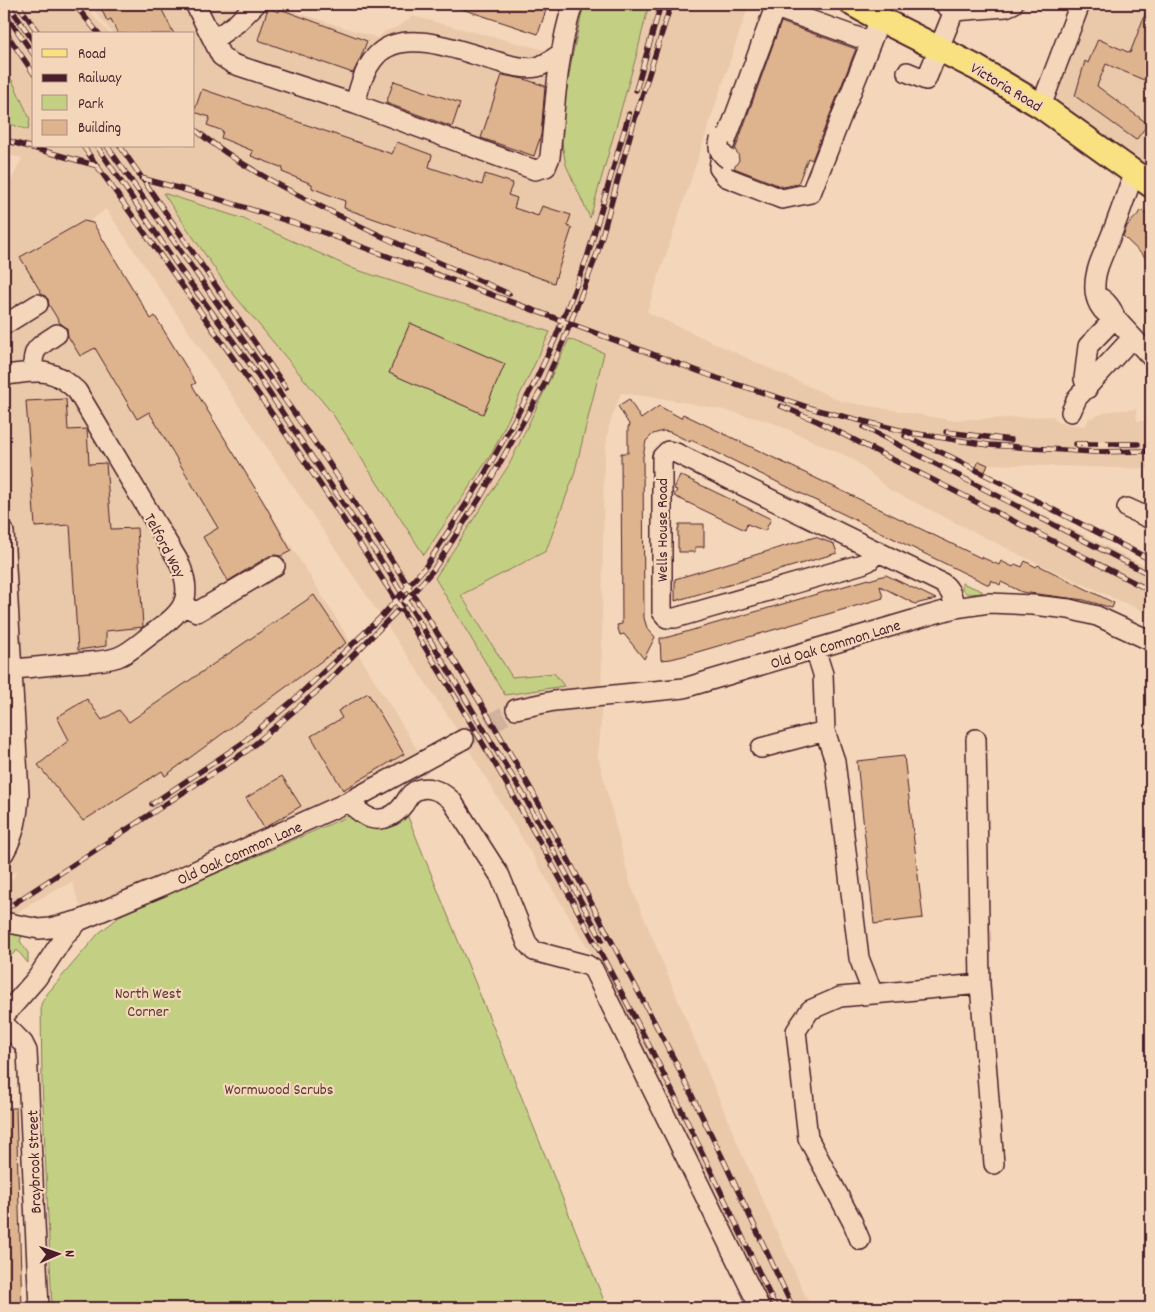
<svg xmlns="http://www.w3.org/2000/svg" width="1155" height="1312" font-family="Dekko,sans-serif">
<style>
.built{fill:#eac9aa}
.green{fill:#c3d084;stroke:#867858}
.building{fill:#ddb48e;stroke:#4a1f2b}
.lines{fill:none;stroke-linecap:round;stroke-linejoin:round}
.minor-tunnel{stroke:#d2b29d;stroke-width:19;stroke-dasharray:19 9;stroke-linecap:butt}
.minor-casing{stroke:#4a1f2b;stroke-width:22}
.major-casing{stroke:#4a1f2b;stroke-width:28}
.minor{stroke:#f4d7ba;stroke-width:19}
.major{stroke:#f9e181;stroke-width:24}
.rail-casing{stroke:#4a1f2b;stroke-width:5.5}
.rail{stroke:#f4d7ba;stroke-width:4;stroke-dasharray:11;stroke-linecap:butt}
.minor-bridge-casing{stroke:#4a1f2b;stroke-width:22;stroke-linecap:butt}
.minor-bridge{stroke:#f4d7ba;stroke-width:19}
.labels{text-anchor:middle;stroke-width:4.5;stroke-linejoin:round;paint-order:stroke}
.street-label{font-size:16px;fill:#4a1f2b;stroke:#f4d7ba}
.park-label{font-size:16px;fill:#5c3a38;stroke:#f4d7ba}
</style>
<rect width="100%" height="100%" fill="#f4d7ba"/>
<filter id="ink" filterUnits="userSpaceOnUse"><feTurbulence type="fractalNoise" baseFrequency=".02" numOctaves="2"/><feDisplacementMap in="SourceGraphic" scale="10" xChannelSelector="R" yChannelSelector="G"/><feConvolveMatrix kernelMatrix="1 2 1 2 8 2 1 2 1" color-interpolation-filters="sRGB"/></filter>
<g filter="url(#ink)">
<path class="built" d="M4,4H83L110,34H34V146H194V34H113L89,4H273V5L378,38L385,31L400,26L412,16L572,57L560,133L590,217L636,57L649,4H749L647,312L841,401L950,420L1053,416L1059,423L1086,426L1088,419L1110,411L1136,409L1137,421H1151V469L987,464L939,461L1151,569V615L1026,558L890,490L853,459L771,422L719,409L671,400L621,393L609,426L604,462L601,726L598,756L631,886L742,1154L811,1308H767L595,960L454,725L106,209L90,221L422,757L306,819L82,912L72,882L30,904L4,922V890L17,872L4,875V190L6,191L22,158L4,154V122L27,130L13,82L4,68Z
M1072,4H1151V173L1051,98Z"/>
<path class="green" d="M584,4H649L636,57L590,218L566,165L560,133L572,57Z
M4,68L13,82L30,119L28,130L4,122Z
M163,193L244,219L354,269L550,332L492,453L424,555L332,413L226,285Z
M569,339L604,353L574,475L546,551L461,595L512,677L554,673L564,686L505,695L435,578L509,465Z
M962,583L982,591V593L967,594L962,589Z
M406,812L607,1308H52L42,1083L41,1004L47,994L99,933L123,914L351,815Z
M4,932L22,936L20,941L28,953V963L17,950L4,963Z"/>
<path class="building" d="M99,4H159L174,34H118L111,19L107,21Z
M453,4H548L538,34L453,6Z
M1149,4H1151V83L1106,64L1097,86L1148,124L1136,140L1075,96L1085,61L1088,63L1098,39L1130,53Z
M268,8L279,12L280,9L367,41L361,57L353,73L258,40Z
M781,22L856,49L812,160L808,158L798,184L783,187L734,168L739,160L738,154L735,150Z
M502,75L524,79L545,86L541,135L534,156L481,138Z
M394,81L460,103L452,127L386,103Z
M202,89L392,154L397,142L432,155L429,167L482,185L485,174L513,183L508,195L517,198L514,208L538,216L542,206L571,215L567,226L572,228L554,283L344,208L345,201L312,188V184L282,172L283,168L251,156L253,151L221,138L223,131L207,125L210,117L194,112Z
M1142,210L1151,219V263L1123,236L1127,226Z
M84,221L93,223L151,319L155,316L196,383L192,385L264,503L291,551L281,556L275,555L269,556L228,581L203,537L218,528L149,412L137,419L95,348L80,356L68,336L67,328L60,323L49,305L48,299L42,294L20,257Z
M410,323L505,364L483,414L389,373Z
M66,399L68,430L87,429L89,464L106,463L111,529L137,528L143,627L106,631V646L78,650L70,525L35,527L26,401Z
M629,399L641,419L659,406L681,418L683,414L981,558V557L999,565L1001,561L1013,567L1015,564L1022,567L1025,561L1036,567L1038,565L1114,603L1112,608L1084,600L1022,592L1001,582L1000,585L991,580L989,585L691,440L690,442L670,432L663,431L653,434L646,441L643,456L644,618L647,628L655,637L644,659L624,634L620,635L617,625L622,624L621,453H628V427L630,426L618,406Z
M979,461L988,465L984,474L975,469Z
M680,475L771,519L765,531L747,524L745,530L674,496L677,490L674,489Z
M679,524H704V547H695V552H679V548H678V529H679Z
M815,537L834,544L837,553L675,601V579Z
M886,575L936,599L915,604L880,586L883,598L687,655L671,659L661,660L660,638H665L869,579V580Z
M314,595L346,643L165,776L162,771L83,821L38,765L69,740L57,717L87,699L102,720L119,710L129,722Z
M368,693L404,754L343,790L311,736L342,718L338,711Z
M904,756L923,918L874,924L857,761Z
M282,776L301,806L264,828L246,798Z
M4,1108H16L22,1308H5Z"/>
<g class="lines">
<path class="minor-tunnel" d="M464,739L516,709"/>
<g class="minor-casing">
<path id="minor" d="M195,4L221,56L233,64L355,104L535,170L546,167L550,157C555,106 557,53 573,4
M776,4L721,154L719,168L726,177L782,199L811,193L880,19
M945,5L954,11L1006,7L1013,4
M776,8L871,42
M213,40L237,23L256,4
M907,72L926,80L954,11
M355,104C359,88 364,69 376,56C403,26 460,51 492,60C506,64 523,70 537,67C545,65 554,58 560,54
M1041,106L1080,4
M1097,296C1105,299 1113,309 1115,318C1101,314 1094,299 1095,285C1095,269 1104,253 1110,238C1119,217 1126,194 1134,173
M4,325L38,304
M33,372C32,347 37,348 57,334
M4,375C37,372 51,365 77,391L179,562C196,602 181,613 149,636C140,643 129,653 118,657C104,662 87,662 73,663C52,665 32,668 12,669
M1087,389L1084,379L1088,346L1115,318L1151,357
M1071,412L1077,398L1132,338
M1127,508L1151,519
M4,532L19,794C18,816 15,834 4,853
M878,551L869,561L862,564L675,618H667L662,612V457L668,451L676,453L942,583C951,589 953,599 955,608
M183,606L197,612L275,566
M516,709L554,701L684,688L916,619L955,608L989,603L1033,605L1069,609L1097,616L1151,641
M825,731L835,761L859,958L873,994L840,997L810,1010L796,1031L808,1138L852,1221L860,1240
M976,739L980,984L994,1164
M761,748L825,731L823,674L815,649
M348,802C355,808 362,815 370,818C384,822 396,815 404,804C406,801 408,797 411,794C424,782 442,791 452,801L500,876L527,943L534,951L587,965L593,969L760,1308
M4,922L39,929L50,928L81,920L162,886L348,802L464,739
M873,994L980,984
M4,1016L37,978L66,934L80,920
M4,1024L23,1043L27,1051L39,1308"/>
</g>
<g class="major-casing">
<path id="major" d="M853,4L880,19L977,68L1041,106L1151,185"/>
</g>
<use href="#minor" class="minor"/>
<use href="#major" class="major"/>
<g class="rail-casing">
<path id="rail" d="M8,4L34,42
M18,4L39,34
M74,4L99,34
M4,12L34,55
M4,30L34,74
M636,90L661,4
M194,129C240,166 290,192 344,218C398,245 454,269 509,294
M4,140L98,166
M83,146C193,302 306,456 407,618C498,764 583,915 661,1069C701,1148 738,1228 776,1308
M97,146L180,269L252,367L394,580L524,796L602,940
M107,146L327,460L400,573L483,707L532,791L675,1061L723,1159L793,1308
M120,146L286,388
M141,178L215,198L322,232L717,378L817,410L912,433L989,445L1093,452L1151,451
M781,406L817,421L1151,591
M864,427L1151,575
M946,432L1011,440
M905,436L949,456L1151,560
M1076,444H1138
M152,804L241,744L296,698L382,616L426,566L479,484L533,386L555,339L587,258L629,114
M4,910L248,750L321,688L396,612L434,569L480,498L544,385L563,342L597,254L633,125L671,4"/>
</g>
<use href="#rail" class="rail"/>
<g class="minor-bridge-casing">
<path id="minor-bridge" d="M720,140C717,148 721,154 728,159"/>
</g>
<use href="#minor-bridge" class="minor-bridge"/>
</g>
</g>
<g class="labels">
<g class="street-label">
<text transform="translate(1007 86) rotate(31)" y="6">Victoria Road</text>
<text transform="translate(661 530) rotate(-90)" y="6">Wells House Road</text>
<text transform="translate(166 545) rotate(62)" y="6">Telford Way</text>
<text transform="translate(835 643) rotate(-17)" y="6">Old Oak Common Lane</text>
<text transform="translate(239 852) rotate(-24)" y="6">Old Oak Common Lane</text>
<text transform="translate(33 1162) rotate(-92)" y="6">Braybrook Street</text>
</g>
<g class="park-label">
<text x="148" y="998">North West<tspan x="148" dy="18">Corner</tspan></text>
<text x="279" y="1094">Wormwood Scrubs</text>
</g>
</g>
<rect width="1155" height="1312" fill="none" stroke="#f4d7ba" stroke-width="20"/>
<rect x="10" y="10" width="1135" height="1292" fill="none" stroke="#4a1f2b" stroke-width="2" filter="url(#ink)"/>
<rect x="32" y="32" width="162" height="115" fill="#f4d7ba" stroke="#b08d81"/>
<rect x="42" y="49" width="25" height="8" fill="#f9e181" stroke="#b08d81"/>
<text x="78" y="58" font-size="15" fill="#4a1f2b">Road</text>
<rect x="42" y="74" width="25" height="8" fill="#4a1f2b" stroke="#b08d81"/>
<text x="78" y="82" font-size="15" fill="#4a1f2b">Railway</text>
<rect x="42" y="95" width="25" height="15" fill="#c3d084" stroke="#b08d81"/>
<text x="78" y="108" font-size="15" fill="#4a1f2b">Park</text>
<rect x="42" y="120" width="25" height="15" fill="#ddb48e" stroke="#b08d81"/>
<text x="78" y="132" font-size="15" fill="#4a1f2b">Building</text>
<g transform="translate(58 1254) rotate(88)" stroke="#f4d7ba" stroke-width="4" paint-order="stroke">
<path d="M0-4L9 19L0 12L-9 19Z" fill="#4a1f2b"/>
<text y="-8" font-size="14" font-weight="bold" text-anchor="middle" fill="#4a1f2b">N</text>
</g>
</svg>
